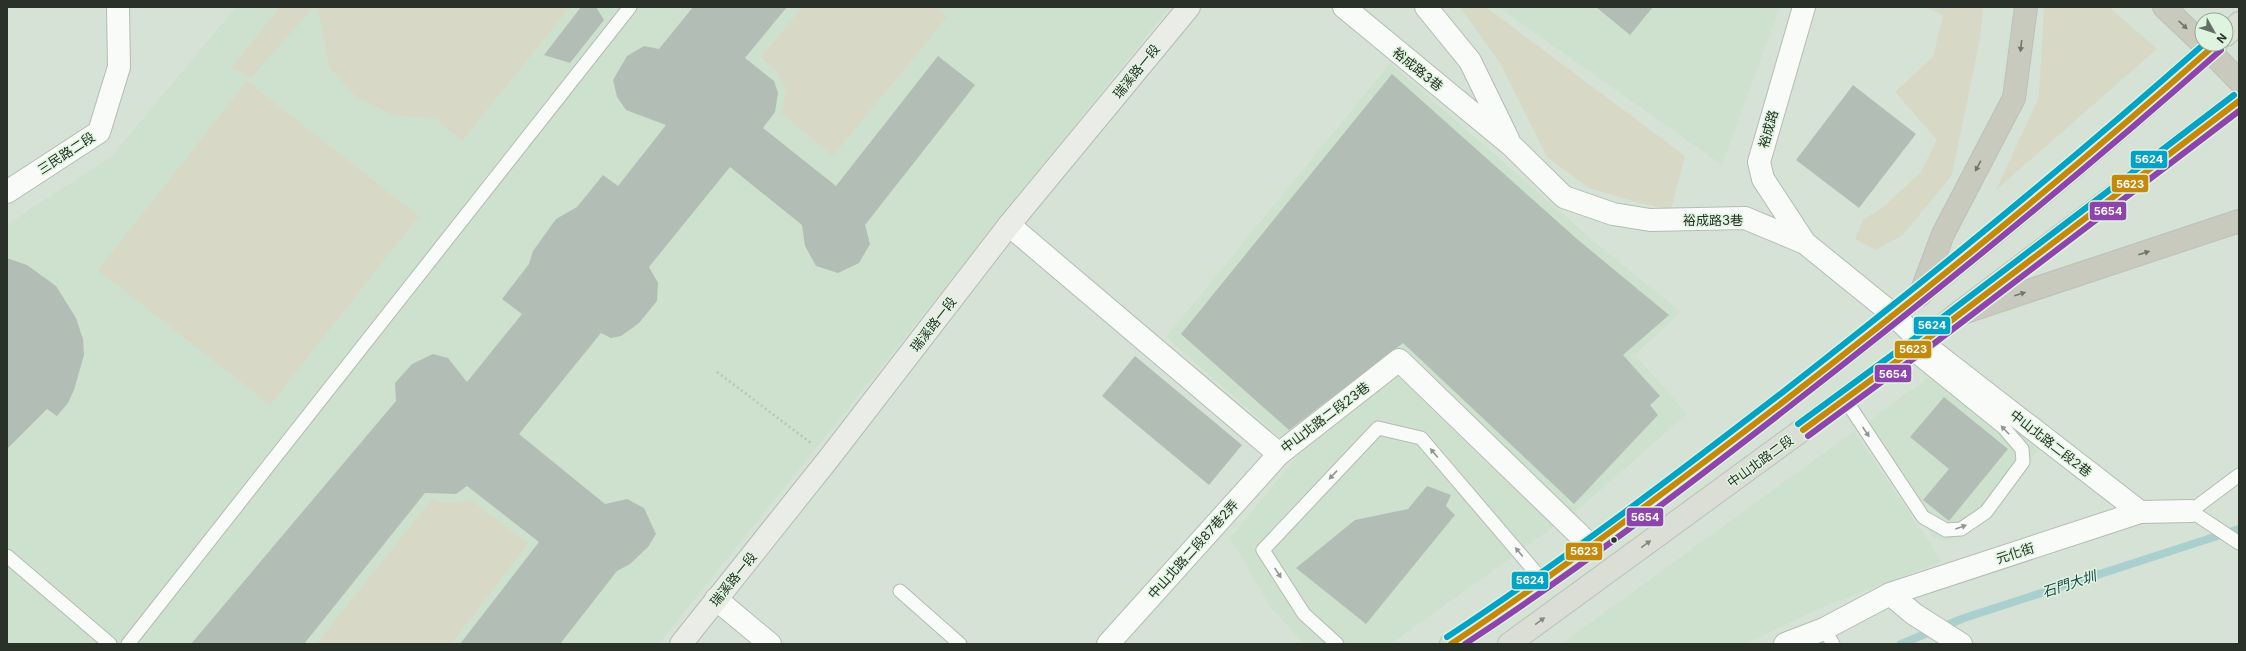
<svg xmlns="http://www.w3.org/2000/svg" width="2246" height="651" font-family="Inter,'Noto Sans TC',sans-serif">
<style>
.built{fill:#cee1ce}
.green{fill:#d8d8c6}
.lines{fill:none;stroke-linecap:round;stroke-linejoin:round}
.stream{stroke:#aacfcf;stroke-width:8}
.building{fill:#b2bdb6}
.lane-casing{stroke:#b3bcb3;stroke-width:15}
.street-casing{stroke:#b3bcb3;stroke-width:24}
.secondary-casing{stroke:#b3bcb3;stroke-width:24}
.primary-casing{stroke:#bac0ba;stroke-width:24}
.highway-casing{stroke:#bac0ba;stroke-width:24}
.path{stroke:#bcc1bc;stroke-width:2.5;stroke-dasharray:2 3;stroke-linecap:butt}
.lane{stroke:#f9fbf9;stroke-width:13}
.street{stroke:#f9fbf9;stroke-width:22}
.secondary{stroke:#eaece7;stroke-width:22}
.primary{stroke:#dbded5;stroke-width:22}
.highway{stroke:#c8cabe;stroke-width:22}
.bus-1-casing{stroke:#dff4df;stroke-width:9}
.bus-2-casing{stroke:#dff4df;stroke-width:9}
.bus-3-casing{stroke:#dff4df;stroke-width:9}
.bus-1{stroke:#c4890a;stroke-width:6}
.bus-2{stroke:#8e44ad;stroke-width:6}
.bus-3{stroke:#02a3c6;stroke-width:6}
.oneway{fill:#71766c}
.oneway2{fill:#919691}
.oneway3{fill:#82887f}
.bus-dot{fill:#293129;stroke:#dff4df;stroke-width:1.5}
.labels{text-anchor:middle;stroke-width:3;stroke-linejoin:round;paint-order:stroke}
.street-label{font-size:13px;fill:#293129;stroke:#dff4df}
.water-label{font-size:14px;font-style:italic;fill:#1a474b;stroke:#dff4df}
.line-badge{stroke:#dff4df;stroke-width:1.5}
.badge-label{font-size:11px;text-anchor:middle;font-weight:bold;fill:#fff}
</style>
<rect width="100%" height="100%" fill="#d7e2d7"/>
<path class="built" d="M236,7H1170L659,644H7V224L111,157Z
M1498,7H1780L1722,165Z
M1390,63L1595,242L1681,312L1635,355L1687,414L1580,508L1391,644H1304L1271,608L1230,538L1299,454L1166,337Z
M1942,368L2039,449L1988,519L1965,535L1944,541L1934,538L1857,429Z
M1854,431L1942,561L1818,609L1745,644H1561Z"/>
<path class="green" d="M280,7H314L251,78L232,67Z
M318,7H570L462,141L436,119L393,115L356,97L329,67Z
M802,7H936L947,17L833,156L781,113L786,91L777,71L761,57Z
M1460,7H1486L1685,156L1671,210L1636,202L1589,188L1547,157L1501,65Z
M1925,7H1983L1980,39L1952,175L1903,235L1876,250L1855,239L1863,220L1883,207L1920,173L1937,140L1895,92L1933,57L1943,15Z
M2044,7H2109L2157,49L1996,190L2039,97Z
M247,81L419,216L270,405L98,270Z
M432,499C445,505 457,504 470,499L528,544L451,644H316Z"/>
<g class="lines">
<path class="stream" d="M1901,644L1964,618L2239,529"/>
</g>
<path class="building" d="M581,7H596L604,20L570,63L544,55Z
M693,7H787L745,58L774,81L778,93L775,112L763,128L836,186L938,56L975,85L865,225L870,244L859,263L838,273L816,266L805,246L802,225L730,167L649,267L658,283L657,301L639,323L621,336L611,338L601,333L519,434L605,504L627,499L644,508L656,534L648,547L630,564L617,571L560,644H460L539,542L467,486L456,494L425,493L304,644H191L396,401L395,383L412,364L433,354L448,358L467,382L522,314L502,299L529,264L533,251L556,219L577,207L603,175L618,186L666,125L626,110L617,97L613,80L627,56L644,46L659,49Z
M1596,7H1653L1630,35Z
M1392,74L1577,239L1669,315L1623,355L1660,396L1650,405L1658,415L1574,504L1403,343L1289,430L1181,334Z
M1853,85L1916,134L1859,208L1796,160Z
M7,258L27,265L56,286L76,318L83,339L84,355L74,390L68,403L57,416L47,409L7,449Z
M1135,356L1242,445L1209,485L1102,396Z
M1944,397L2008,449L1949,521L1923,500L1949,469L1910,437Z
M1427,486L1451,495L1446,506L1455,515L1366,624L1296,568L1355,520L1408,509Z"/>
<g class="lines">
<g class="lane-casing">
<path id="lane" d="M1845,399L1923,517L1946,530L1961,529L1986,512L2023,462L2022,449L2004,428L1910,352
M2239,475L2191,511L2239,543
M7,556L110,644
M900,591L960,644
M1824,629L1833,644
M128,644L630,7
M1337,644L1304,614L1263,550L1378,428L1421,438L1544,582"/>
</g>
<g class="street-casing">
<path id="street" d="M1344,7L1511,145L1564,197L1613,214L1650,220L1745,218L1805,243L1895,316L1922,343L2140,512L2191,511
M1426,7L1470,61L1508,139
M1804,7L1759,162L1763,179L1805,243
M7,192L99,132L119,67L118,7
M1009,225L1279,454
M1890,594L1914,614L1961,644
M716,599L770,644
M1108,644L1279,454L1399,360L1593,548
M1785,644L1824,629L1890,594L2140,512"/>
</g>
<g class="secondary-casing">
<path id="secondary" d="M681,644L830,457L1009,225L1189,7"/>
</g>
<g class="primary-casing">
<path id="primary" d="M2226,35L2239,23
M1451,644C1562,572 1666,492 1771,411C1923,294 2073,172 2216,44
M1509,644L1931,336L1956,315L2239,101"/>
</g>
<g class="highway-casing">
<path id="highway" d="M2164,7L2202,43
M2203,44L2239,81
M1920,295L1943,234L2014,98L2026,7
M1956,315L2239,221"/>
</g>
<path class="path" d="M717,372L811,443"/>
<use href="#lane" class="lane"/>
<use href="#street" class="street"/>
<use href="#secondary" class="secondary"/>
<use href="#primary" class="primary"/>
<use href="#highway" class="highway"/>
<g class="bus-1-casing">
<path id="bus-1" d="M1803,430L1931,336L2239,101
M1451,644C1565,568 1674,486 1783,402C1931,287 2076,168 2216,44"/>
</g>
<g class="bus-2-casing">
<path id="bus-2" d="M1808,436L1936,342L2239,111
M1465,644C1576,571 1681,491 1785,410C1934,294 2080,175 2221,50"/>
</g>
<g class="bus-3-casing">
<path id="bus-3" d="M1798,424L1926,330L2234,95
M1447,637C1561,562 1670,479 1779,395C1924,282 2066,166 2204,44"/>
</g>
<use href="#bus-1" class="bus-1"/>
<use href="#bus-2" class="bus-2"/>
<use href="#bus-3" class="bus-3"/>
</g>
<defs><path id="oneway-solid" d="M-6-.8H1V-3.2L6.5 0L1 3.2V.8H-6Z"/></defs>
<g class="oneway">
<use href="#oneway-solid" transform="translate(2183 25) rotate(43)"/>
<use href="#oneway-solid" transform="translate(2021 46) rotate(97)"/>
<use href="#oneway-solid" transform="translate(1978 166) rotate(118)"/>
<use href="#oneway-solid" transform="translate(2144 253) rotate(-18)"/>
<use href="#oneway-solid" transform="translate(2020 294) rotate(-18)"/>
</g>
<g class="oneway2">
<use href="#oneway-solid" transform="translate(2005 430) rotate(-134)"/>
<use href="#oneway-solid" transform="translate(1866 432) rotate(56)"/>
<use href="#oneway-solid" transform="translate(1434 453) rotate(-130)"/>
<use href="#oneway-solid" transform="translate(1333 475) rotate(133)"/>
<use href="#oneway-solid" transform="translate(1961 527) rotate(-20)"/>
<use href="#oneway-solid" transform="translate(1519 552) rotate(-130)"/>
<use href="#oneway-solid" transform="translate(1278 573) rotate(57)"/>
</g>
<g class="oneway3">
<use href="#oneway-solid" transform="translate(1646 544) rotate(-36)"/>
<use href="#oneway-solid" transform="translate(1540 621) rotate(-36)"/>
</g>
<circle class="bus-dot" cx="1614" cy="540" r="3.5"/>
<g class="labels">
<g class="street-label">
<text transform="translate(1418 69) rotate(39)" y="5">裕成路3巷</text>
<text transform="translate(1136 71) rotate(-51)" y="5">瑞溪路一段</text>
<text transform="translate(1768 129) rotate(-74)" y="5">裕成路</text>
<text transform="translate(66 153) rotate(-33)" y="5">三民路二段</text>
<text x="1713" y="225">裕成路3巷</text>
<text transform="translate(933 324) rotate(-52)" y="5">瑞溪路一段</text>
<text transform="translate(1325 417) rotate(-37)" y="5">中山北路二段23巷</text>
<text transform="translate(2051 443) rotate(38)" y="5">中山北路二段2巷</text>
<text transform="translate(1760 461) rotate(-36)" y="5">中山北路二段</text>
<text transform="translate(1193 549) rotate(-48)" y="5">中山北路二段87巷2弄</text>
<text transform="translate(2015 553) rotate(-18)" y="5">元化街</text>
<text transform="translate(733 579) rotate(-51)" y="5">瑞溪路一段</text>
</g>
<g class="water-label">
<text transform="translate(2069 584) rotate(-18)" y="5">石門大圳</text>
</g>
</g>
<g class="line-badge">
<rect x="2130" y="150" width="38" height="19" rx="4" fill="#02a3c6"/>
<rect x="2111" y="174" width="38" height="19" rx="4" fill="#c4890a"/>
<rect x="2089" y="201" width="38" height="20" rx="4" fill="#8e44ad"/>
<rect x="1913" y="316" width="38" height="19" rx="4" fill="#02a3c6"/>
<rect x="1894" y="340" width="38" height="19" rx="4" fill="#c4890a"/>
<rect x="1874" y="364" width="38" height="19" rx="4" fill="#8e44ad"/>
<rect x="1626" y="507" width="38" height="20" rx="4" fill="#8e44ad"/>
<rect x="1565" y="542" width="38" height="19" rx="4" fill="#c4890a"/>
<rect x="1511" y="571" width="38" height="19" rx="4" fill="#02a3c6"/>
</g>
<g class="badge-label">
<text x="2149" y="163">5624</text>
<text x="2130" y="188">5623</text>
<text x="2108" y="215">5654</text>
<text x="1932" y="329">5624</text>
<text x="1913" y="353">5623</text>
<text x="1893" y="378">5654</text>
<text x="1645" y="521">5654</text>
<text x="1584" y="555">5623</text>
<text x="1530" y="584">5624</text>
</g>
<rect width="2246" height="651" fill="none" stroke="#293129" stroke-width="16"/>
<g transform="translate(2214 32) rotate(129)"><circle r="19" fill="#dff4df" stroke="#96a696"/>
<path d="M0-3L7 15L0 10L-7 15Z" fill="#666f66"/>
<text y="-6" font-size="11" font-weight="bold" text-anchor="middle" fill="#293129">N</text>
</g>
</svg>
